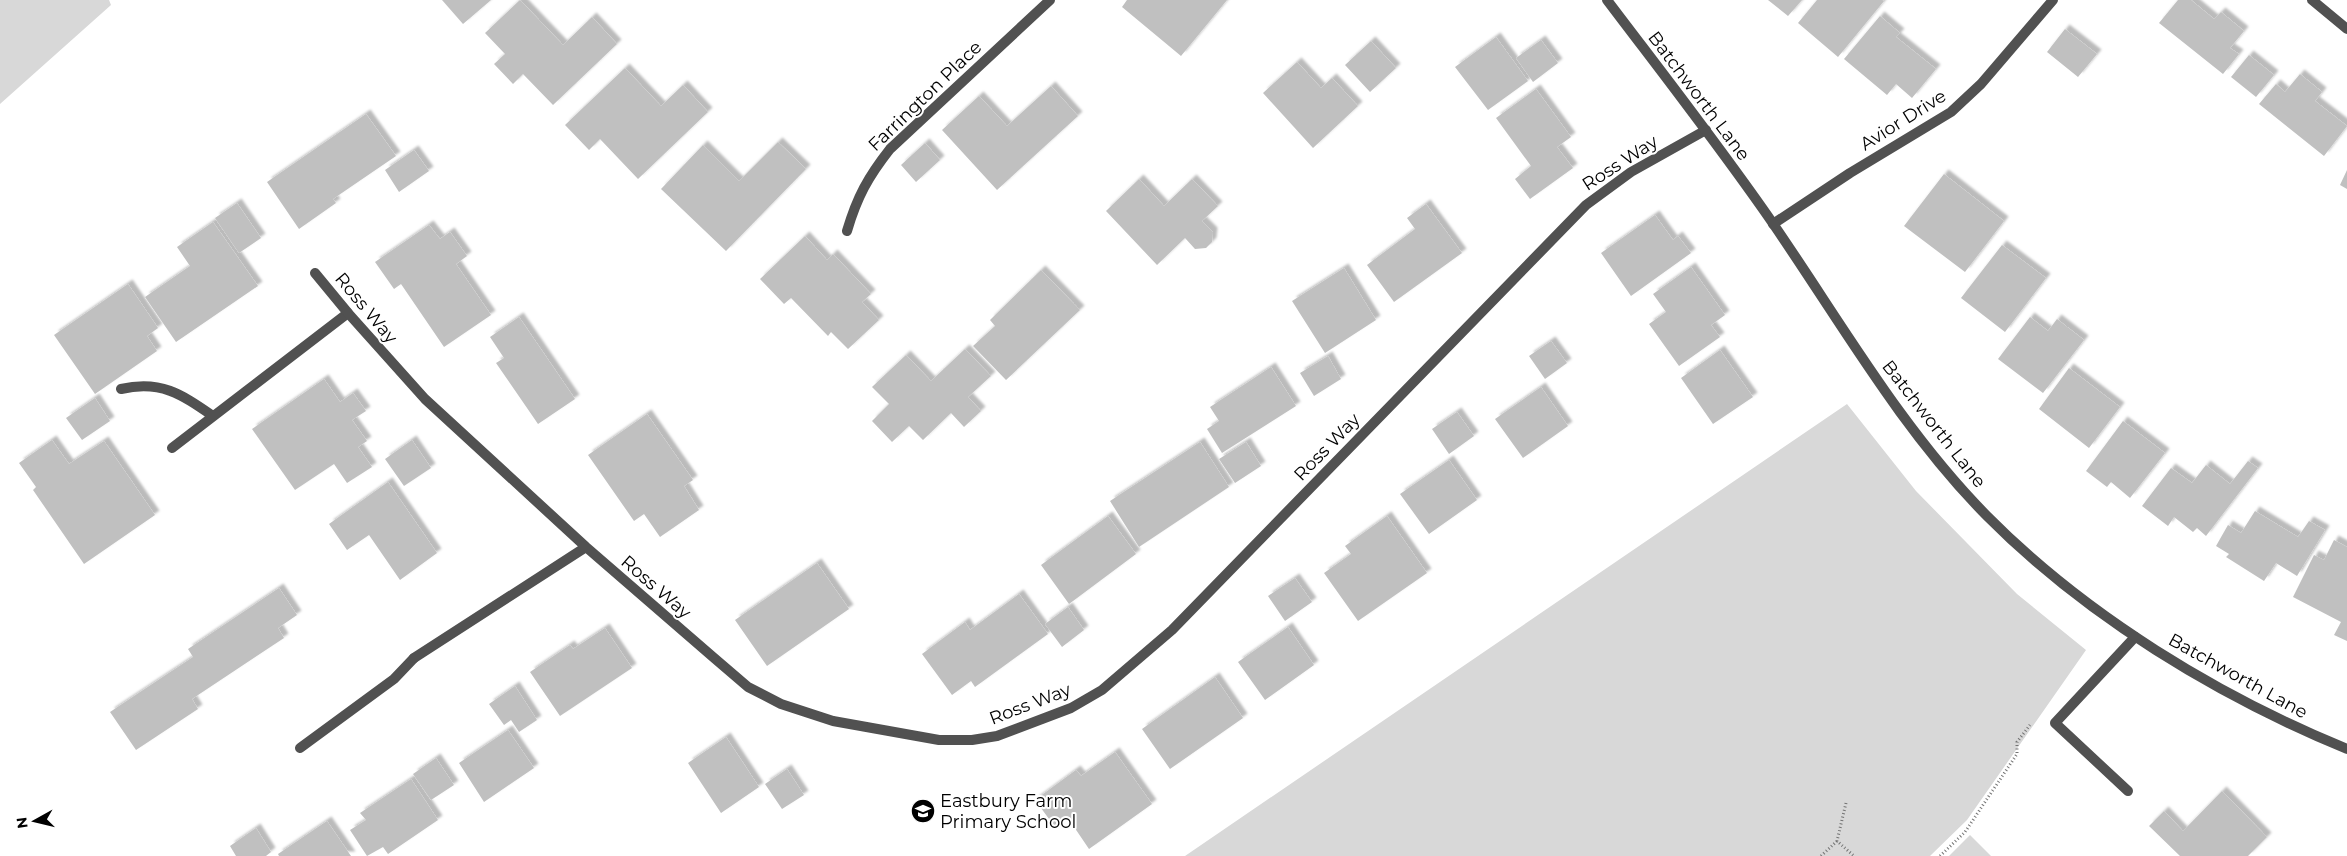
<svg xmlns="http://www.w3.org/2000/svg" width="2347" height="856" font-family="Montserrat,sans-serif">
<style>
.green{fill:#d8d8d8}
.building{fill:#c0c0c0;filter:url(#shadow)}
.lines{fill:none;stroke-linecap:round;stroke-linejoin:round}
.path{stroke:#737373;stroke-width:3;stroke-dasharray:1 2.5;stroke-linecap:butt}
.service{stroke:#515151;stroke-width:10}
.minor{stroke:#515151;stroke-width:10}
.tertiary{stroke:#515151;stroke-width:10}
.labels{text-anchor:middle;stroke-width:4;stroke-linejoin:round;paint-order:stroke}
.street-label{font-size:18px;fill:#000;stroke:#fff}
.poi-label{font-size:18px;fill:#000;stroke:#fff;text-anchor:start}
</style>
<defs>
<filter id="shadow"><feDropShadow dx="4.5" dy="-4.5" stdDeviation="1" flood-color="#0004"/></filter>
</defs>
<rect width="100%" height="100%" fill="#fff"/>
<path class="green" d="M0,0H109L111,5L0,104Z
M1847,404L1916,491L2017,594L2086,650L1967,820L1930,856H1185Z
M1970,835L1991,856H1949Z"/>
<path class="building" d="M442,0H491L463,24Z
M520,0L563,45L592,17L617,44L553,105L523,74L513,84L494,64L505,54L485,33Z
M1127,0H1227L1181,56L1122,7Z
M1768,0H1802L1788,16Z
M1817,0H1882L1884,1L1838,57L1798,23Z
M2178,0H2191L2214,19L2221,12L2244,31L2230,48L2239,54L2223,74L2159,23Z
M1880,16L1900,33L1896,37L1936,69L1912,98L1896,84L1887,95L1844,59Z
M2065,29L2097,54L2078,77L2047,52Z
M1496,37L1528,81L1488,110L1455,67Z
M1541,40L1558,63L1533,82L1516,58Z
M1371,41L1396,68L1370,92L1345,65Z
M2249,55L2274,75L2256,97L2231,77Z
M1297,62L1321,88L1332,78L1358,106L1313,148L1263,93Z
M625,68L661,106L683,85L708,112L638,179L600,139L589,150L565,125Z
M2300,74L2322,92L2315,101L2347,126L2324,156L2259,104L2276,84L2285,92Z
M1051,86L1078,116L997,190L942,130L979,96L1007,126Z
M1536,89L1571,137L1557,147L1573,168L1530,199L1515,179L1531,166L1496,118Z
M366,114L396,156L333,199L336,203L299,229L267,182Z
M778,142L806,169L726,251L661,189L703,145L739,181Z
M925,143L940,160L916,182L901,165Z
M414,150L429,171L399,192L385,170Z
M2347,170V189L2340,185Z
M1944,174L2004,221L1965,272L1904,226Z
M1139,179L1164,206L1192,179L1218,206L1202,221L1213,232L1212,242L1206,248L1195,249L1185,238L1157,265L1106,211Z
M237,203L261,238L239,253L215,218Z
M1426,204L1462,253L1394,302L1367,265L1415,229L1407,218Z
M1655,215L1673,240L1678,236L1691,253L1631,296L1601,253Z
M213,222L258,286L176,342L145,297L190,266L177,247Z
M429,225L440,239L450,232L467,256L456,264L491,315L444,347L401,284L394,289L375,262Z
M805,236L827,260L833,254L871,294L862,302L879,320L848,349L831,332L828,336L791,298L784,304L760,279Z
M2002,245L2046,278L2005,332L1961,298Z
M1691,267L1725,315L1711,325L1720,337L1679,366L1649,324L1666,312L1653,294Z
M1344,268L1376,320L1325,353L1292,301Z
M1041,270L1080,310L1006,380L973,346L995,326L990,320Z
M128,284L158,328L147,336L157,351L95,394L54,335Z
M519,317L575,399L538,424L496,363L504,358L490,337Z
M2030,317L2048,331L2057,319L2084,340L2043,393L1998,359Z
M1551,341L1567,363L1545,379L1529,356Z
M965,349L991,376L968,397L981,411L964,427L951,413L923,440L909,426L892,442L872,421L889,404L872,387L906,355L931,381Z
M1720,350L1753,397L1713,424L1681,378Z
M1328,356L1341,379L1314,396L1300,373Z
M1271,367L1296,406L1222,453L1207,429L1219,421L1210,407Z
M2069,368L2120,407L2089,448L2039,409Z
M324,379L340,402L353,393L366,411L352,420L367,441L358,447L372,467L347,483L334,464L295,490L252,429Z
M1541,387L1568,426L1523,458L1495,419Z
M95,398L110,421L82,440L66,418Z
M1457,412L1474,436L1449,454L1432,429Z
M647,414L693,480L684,486L699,510L660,537L644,514L634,521L588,455Z
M2123,421L2165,453L2130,498L2111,482L2107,487L2086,471Z
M52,440L69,464L104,441L155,515L84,564L33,490L36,487L19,463Z
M412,440L431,468L404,486L385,459Z
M1200,442L1229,487L1139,547L1110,501Z
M1246,442L1261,466L1235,483L1219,459Z
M1449,460L1477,500L1429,534L1400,494Z
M2248,461L2258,468L2206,536L2197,528L2193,532L2174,517L2168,526L2142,506L2171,468L2192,483L2206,465L2230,484Z
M388,482L437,553L400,580L369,535L347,550L329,524Z
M2255,511L2298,537L2309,521L2325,530L2297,576L2276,563L2264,581L2226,557L2229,554L2216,546L2228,525L2241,533Z
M1108,516L1136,554L1069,604L1041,565Z
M1387,516L1427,573L1358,621L1324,573L1351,554L1345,546Z
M2334,540L2347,547V641L2334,635L2341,622L2293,597L2314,555L2324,560Z
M817,563L849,609L767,666L735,620Z
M1295,578L1312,602L1285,621L1268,596Z
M279,588L297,615L278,628L284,638L192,699L198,709L136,750L110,712L193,657L188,649Z
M1019,594L1048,634L975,687L971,681L952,695L922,654L965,622L970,630Z
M1068,607L1084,630L1062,647L1045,624Z
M1288,627L1314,665L1265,700L1238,662Z
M605,628L632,668L560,716L530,672L570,645L573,649Z
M1215,677L1243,718L1170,769L1142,729Z
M515,686L537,720L519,732L511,720L504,725L489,704Z
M508,730L534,768L484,802L459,763Z
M726,737L759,787L721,813L688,763Z
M1115,752L1152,804L1089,849L1068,818L1055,827L1035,800L1076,770L1081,776Z
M436,758L454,785L431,800L413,774Z
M787,769L804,795L782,809L765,784Z
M411,779L438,820L388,854L383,847L367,856L350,830L366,820L360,813Z
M2222,791L2267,837L2248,856H2180L2149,826L2164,811L2183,831Z
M327,821L351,856H279L278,854Z
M256,828L271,852L266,856H236L230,846Z"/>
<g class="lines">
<path class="path" d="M1846,803L1837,841L1854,856
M1821,856L1837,841
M1940,856L1965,832L2017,754V742L2030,725"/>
<path class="service" d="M847,231C857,197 868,177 890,149L1050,0
M121,389C161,380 181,394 213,416
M172,448L348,313
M300,748L394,679L414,658
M2128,791L2055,723L2135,637"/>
<path class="minor" d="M2312,0L2347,29
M1773,224L1850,173L1951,112L1981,84L2053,0
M315,273L348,313L425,399L586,547L713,657L748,687L781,704L833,721L939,740H972L997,736L1071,708L1102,690L1172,630L1586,205L1631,172L1706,130
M414,658L586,547"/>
<path class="tertiary" d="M1607,0C1663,74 1721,148 1774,225C1842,324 1902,430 1987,516C2086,616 2218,696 2347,749"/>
</g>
<defs>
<g id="school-disc" transform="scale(1.25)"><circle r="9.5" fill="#000" stroke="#fff"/><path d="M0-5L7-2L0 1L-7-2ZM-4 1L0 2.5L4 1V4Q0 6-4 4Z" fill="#fff"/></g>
</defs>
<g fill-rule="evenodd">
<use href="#school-disc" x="923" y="811"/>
</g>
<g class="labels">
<g class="street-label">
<text transform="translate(925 96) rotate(-44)" y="6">Farrington Place</text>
<text transform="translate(1699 96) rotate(53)" y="6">Batchworth Lane</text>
<text transform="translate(1903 120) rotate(-32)" y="6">Avior Drive</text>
<text transform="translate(1620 163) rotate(-33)" y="6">Ross Way</text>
<text transform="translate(366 308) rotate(50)" y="6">Ross Way</text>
<text transform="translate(1934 424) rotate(52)" y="6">Batchworth Lane</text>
<text transform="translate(1327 447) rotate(-46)" y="6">Ross Way</text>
<text transform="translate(656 587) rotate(41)" y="6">Ross Way</text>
<text transform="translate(2238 676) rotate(29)" y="6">Batchworth Lane</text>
<text transform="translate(1030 704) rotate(-21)" y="6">Ross Way</text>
</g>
<g class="poi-label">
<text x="940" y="807">Eastbury Farm<tspan x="940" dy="21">Primary School</tspan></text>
</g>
</g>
<g transform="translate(35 821) rotate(262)" stroke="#ffffff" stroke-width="4" paint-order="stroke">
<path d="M0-4L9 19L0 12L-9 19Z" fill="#000000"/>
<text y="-8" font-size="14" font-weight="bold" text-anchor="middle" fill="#000000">N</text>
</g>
</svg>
